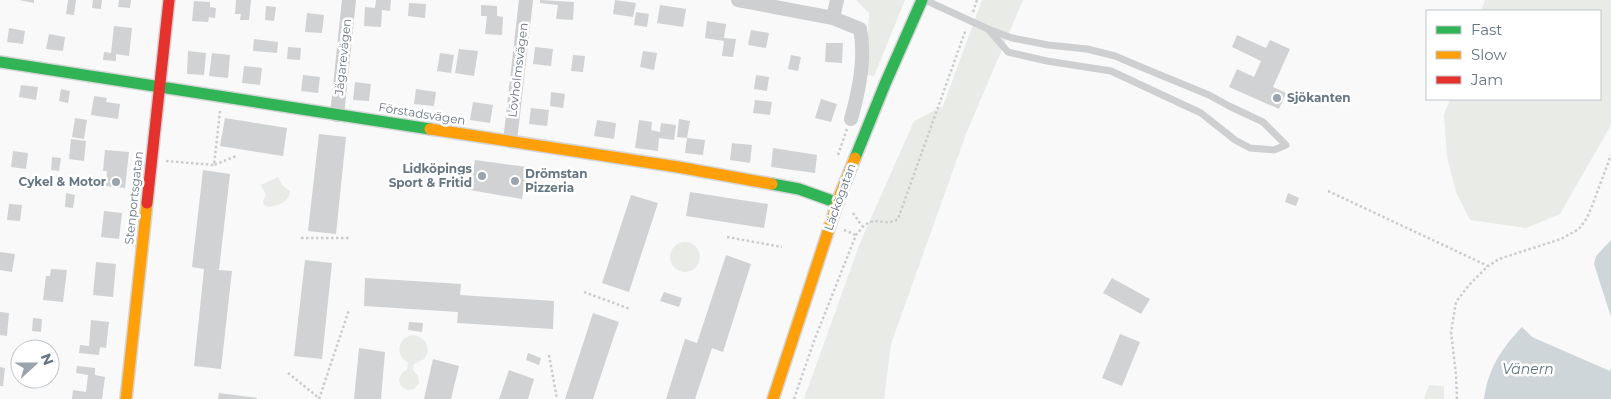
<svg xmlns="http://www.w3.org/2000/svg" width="1611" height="399" font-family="Montserrat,sans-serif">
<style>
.green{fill:#e8ebe6}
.water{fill:#ced6d9}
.building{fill:#d0d2d3}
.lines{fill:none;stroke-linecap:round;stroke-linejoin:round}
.fast-casing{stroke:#d5d6d7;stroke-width:14}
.slow-casing{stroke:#d5d6d7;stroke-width:14}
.jam-casing{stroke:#d5d6d7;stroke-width:14}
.path{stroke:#cbcccd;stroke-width:2.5;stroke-dasharray:2.5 2.5;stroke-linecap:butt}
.lane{stroke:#cecfd0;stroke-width:7}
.street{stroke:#cecfd0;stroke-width:14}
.fast{stroke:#30b455;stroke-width:11}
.slow{stroke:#ff9f0a;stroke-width:11}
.jam{stroke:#e5322d;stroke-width:11}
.poi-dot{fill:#99a4ac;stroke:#fff;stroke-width:2}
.labels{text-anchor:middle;stroke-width:5;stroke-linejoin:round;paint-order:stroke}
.street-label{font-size:12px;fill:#657683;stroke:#fff}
.poi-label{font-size:12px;font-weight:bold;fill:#657683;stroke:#fff;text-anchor:start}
.water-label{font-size:14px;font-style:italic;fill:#60757c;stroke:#fff}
</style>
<rect width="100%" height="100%" fill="#f9f9f9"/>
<path class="green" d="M856,0H905L874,76L866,75L869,13Z
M982,0H1023L966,134L891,344L884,399H804L860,243L914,121L943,106Z
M1485,0H1611V125L1560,214L1526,228L1470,220L1456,192L1447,157L1444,115L1450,99H1600V11H1481Z
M278,177L283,186L290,191C290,202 277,206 268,207L264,205L263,201L266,195L261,185Z
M670 257a15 15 0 1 1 30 0a15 15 0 1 1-30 0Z
M412,335C422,336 428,342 428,352L424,359L414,364L413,370L418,376L419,383L414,389L407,390L401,386L399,379L403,372L407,370L408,363C395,355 397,339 412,335Z
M1429,385L1444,386V399H1424Z"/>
<path class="water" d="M1611,240V317L1594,264L1596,256Z
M1522,327L1532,337L1610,371L1611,368V399H1484C1488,369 1501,349 1522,327Z"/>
<path class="building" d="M19,0H34V3Z
M68,0H76L74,15L66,14Z
M93,0H102L101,9L92,8Z
M119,0H131L130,8L118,7Z
M236,0H251L249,20H240L241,14H235Z
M376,0H391L390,11L382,10L381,27L364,26L365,7L375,8Z
M540,0L574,2L573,20L556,19L558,5L540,3Z
M615,0L636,3L633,17L613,14Z
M194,1L210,2V7L216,8L215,18L209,17L208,22L192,21Z
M409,3L426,4L425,18L408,16Z
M481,5L497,6V16L503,17L502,35L485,34L487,16H481Z
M660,5L686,9L683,27L657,23Z
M266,6L276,7L274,21L265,20Z
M636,12L649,14L647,27L634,25Z
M307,13L324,15L322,33L305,32Z
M707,21L726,24L724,38L736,39L733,57L722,56L724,41L705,38Z
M114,26L132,28L129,56L116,54V61L103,60L104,52L111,53Z
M9,28L25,31L23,44L7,42Z
M751,30L769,33L766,48L748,45Z
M49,34L65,37L63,51L46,49Z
M1237,35L1266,48L1270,40L1290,49L1273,87L1286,93L1279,109L1229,87L1237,69L1254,77L1261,61L1232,47Z
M254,39L278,42L277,53L253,51Z
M826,43H843L842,63L825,62Z
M288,47L301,48L300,60L287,59Z
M535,47L553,49L551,66L533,64Z
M459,49L478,51L474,76L455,73Z
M188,51L206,53L204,75L187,74Z
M643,51L657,53L654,70L640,67Z
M212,53L230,55L228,78L209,76Z
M440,53L454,55L451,73L437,71Z
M573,55L585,56L583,72L571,71Z
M791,55L801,57L798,71L788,69Z
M244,66L262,68L260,85L242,83Z
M303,75L320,77L318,93L301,91Z
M756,75L769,77L767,91L754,89Z
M355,82L371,84L369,101L353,100Z
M21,85L38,87L36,100L19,97Z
M61,89L70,91L68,103L59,101Z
M416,89L436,92L434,106L414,104Z
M551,92L565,94L563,108L550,106Z
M94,96L107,98L106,102L120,104L118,119L91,115Z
M821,99L837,104L831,122L815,118Z
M755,100L772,102L770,115L753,113Z
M473,102L493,105L490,123L470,120Z
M531,108L549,110L547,126L529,124Z
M75,118L87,120L84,139L72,137Z
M225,118L287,128L283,156L220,146Z
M679,119L690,121L687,138L677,137Z
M597,120L616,123L614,139L594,136Z
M639,120L652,122L651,130L660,132L661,123L676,125L674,140L659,138L658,151L635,148Z
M319,134L346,137L336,234L308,231Z
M687,138L705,140L703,155L685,153Z
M71,139L86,141L84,161L69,159Z
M732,143L752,145L750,163L730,160Z
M773,148L817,155L815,173L771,167Z
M105,150L129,152L125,188L106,186L107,171H103Z
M13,151L28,153L26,169L11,167Z
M52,157L61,158L59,171L51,170Z
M475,160L527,167L522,199L470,190Z
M203,170L230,174L219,270L232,271L221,369L194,366L204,269L192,267Z
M690,192L768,204L764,228L686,216Z
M66,193L75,195L73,208L65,207Z
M1288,193L1299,198L1296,206L1285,202Z
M631,195L658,203L629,292L602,283Z
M9,204L22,205L20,221L7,220Z
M104,211L122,213L119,239L101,237Z
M0,252L15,254L12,272L0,270Z
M726,255L751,264L723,352L712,348L695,399H666L685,339L697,343Z
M305,260L332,263L322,359L294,356Z
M96,262L116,264L113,297L93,295Z
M51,269L67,270L63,302L43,300L46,276H50Z
M365,278L461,284L460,295L554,301L553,329L457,323L458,312L364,306Z
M1112,278L1150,299L1141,314L1103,293Z
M664,292L682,298L679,307L660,301Z
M0,312L9,313L7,336L0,335Z
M593,313L619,322L614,336L593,399H565Z
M33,318L42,319L41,332L32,331Z
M91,320L109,322L106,348L100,347L99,355L79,353L80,345L89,346Z
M409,322L423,323L422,332L408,330Z
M1120,334L1140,342L1122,386L1102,378Z
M359,348L385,352L381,399H354Z
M528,353L541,358L539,365L526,360Z
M433,359L459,366L451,399H424Z
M77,366L95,368V375L105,377L102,399H72L73,390L86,392L88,375L76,373Z
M0,367L5,368L3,386H0Z
M509,370L534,379L528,399H499Z
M219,393L257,398V399H218Z"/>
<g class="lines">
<g class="fast-casing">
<path id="fast" d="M0,62L430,129
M855,158L885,84L922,0
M772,184L799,189L838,203"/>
</g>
<g class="slow-casing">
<path id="slow" d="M430,129L678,167L772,184
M126,399L147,203
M773,399L840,195L855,158"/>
</g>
<g class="jam-casing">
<path id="jam" d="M147,203L169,0"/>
</g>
<path class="path" d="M973,12L977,0
M220,111L214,165L236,156
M838,155L847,129
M166,161L214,165
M1328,191L1488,266
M853,213L862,226
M844,230L856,235
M727,237L782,247
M301,238H351
M584,292L630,309
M549,355L557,399
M288,373L319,398
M319,399L349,310
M794,399L814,341L856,235C860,231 864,224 870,222C881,219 887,226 898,219L966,29
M1457,399L1456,375L1451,332L1456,302L1469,285L1488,266L1499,259L1561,239L1579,229L1587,218L1592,206L1611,155"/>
<path class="lane" d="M925,0L988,29L1012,38L1048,45L1087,49L1115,56L1141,67L1209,95L1229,106L1263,122L1286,145L1274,150L1250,148L1235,140L1201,113L1111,71L1047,61L1008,52L988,29"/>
<path class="street" d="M738,0L833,18L860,29C866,57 859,91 851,119
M833,18L837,0
M337,115L349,0
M510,141L526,0"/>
<use href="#fast" class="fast"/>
<use href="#slow" class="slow"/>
<use href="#jam" class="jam"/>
</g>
<g class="poi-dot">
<circle cx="1277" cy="98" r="5"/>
<circle cx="482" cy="176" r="5"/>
<circle cx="515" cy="181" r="5"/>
<circle cx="116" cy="182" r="5"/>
</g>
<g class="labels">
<g class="street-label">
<text transform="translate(343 57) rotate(-84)" y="4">Jägarevägen</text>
<text transform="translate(518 70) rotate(-83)" y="4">Lövholmsvägen</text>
<text transform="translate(422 114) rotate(9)" y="4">Förstadsvägen</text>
<text transform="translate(840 197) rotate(-70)" y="4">Läckögatan</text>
<text transform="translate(134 198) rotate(-84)" y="4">Stenportsgatan</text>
</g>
<g class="poi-label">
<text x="1287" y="102">Sjökanten</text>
<text x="472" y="173" text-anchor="end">Lidköpings<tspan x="472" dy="14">Sport &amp; Fritid</tspan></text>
<text x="525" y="178">Drömstan<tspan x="525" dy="14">Pizzeria</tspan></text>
<text x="106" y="186" text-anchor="end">Cykel &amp; Motor</text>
</g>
<g class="water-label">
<text x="1528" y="374">Vänern</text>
</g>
</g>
<rect x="1426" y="10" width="175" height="90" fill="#ffffff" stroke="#c1c8cd"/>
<rect x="1436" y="26" width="25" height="8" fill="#30b455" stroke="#c1c8cd"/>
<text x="1471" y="35" font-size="15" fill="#657683">Fast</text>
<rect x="1436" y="51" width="25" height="8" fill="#ff9f0a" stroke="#c1c8cd"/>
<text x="1471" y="60" font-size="15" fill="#657683">Slow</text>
<rect x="1436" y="76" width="25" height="8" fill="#e5322d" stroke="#c1c8cd"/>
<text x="1471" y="85" font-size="15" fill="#657683">Jam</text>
<g transform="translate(35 364) rotate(69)"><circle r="24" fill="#ffffff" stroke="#c1c8cd"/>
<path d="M0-4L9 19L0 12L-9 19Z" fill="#99a4ac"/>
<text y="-8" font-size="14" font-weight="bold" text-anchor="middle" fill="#657683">N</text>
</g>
</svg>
